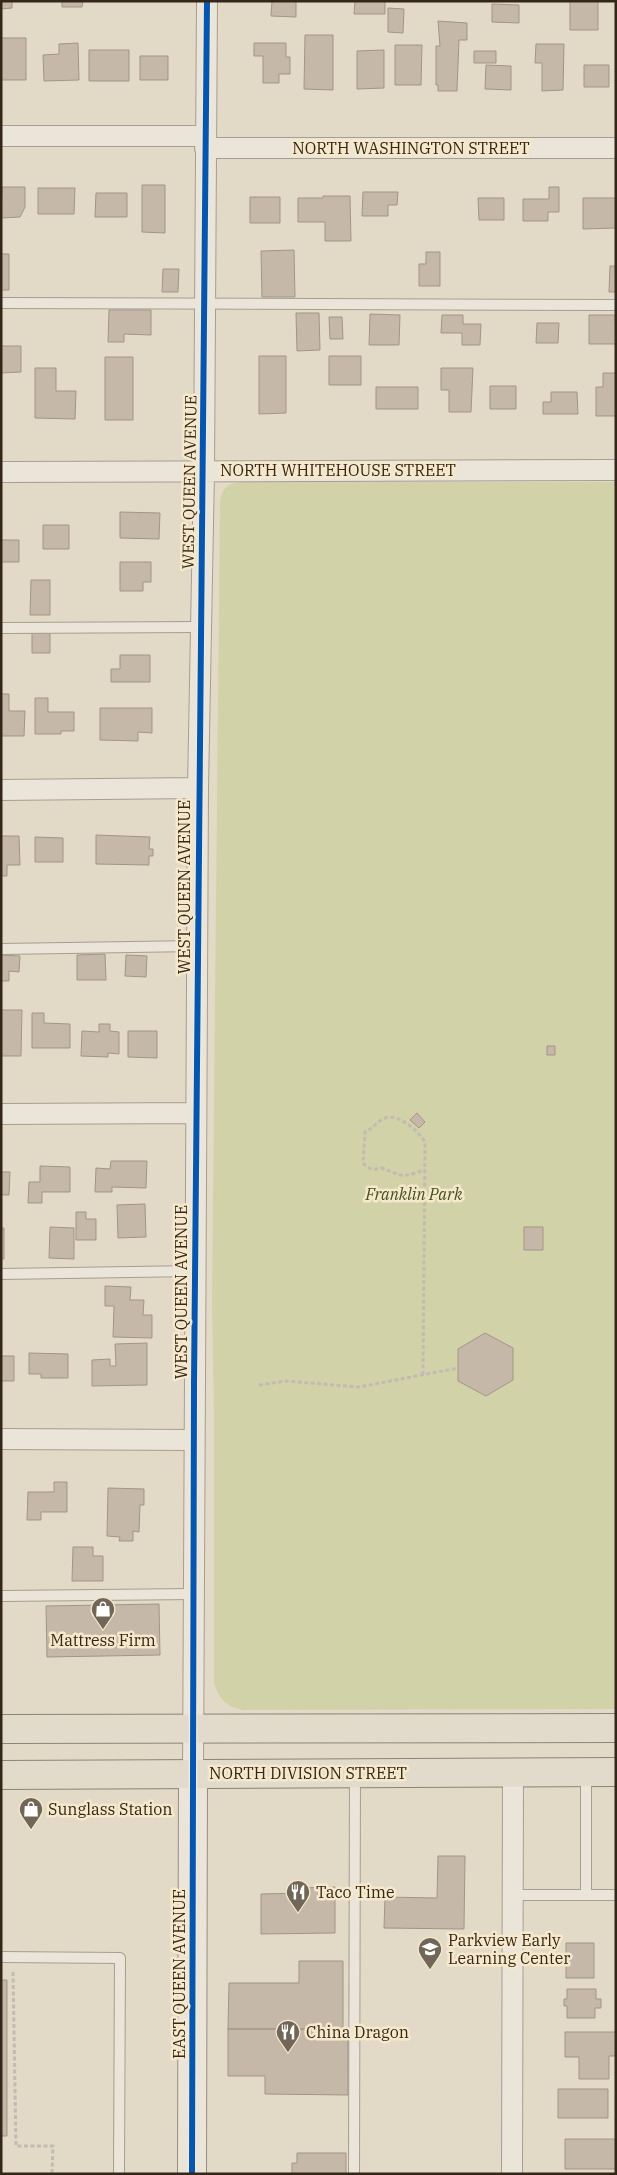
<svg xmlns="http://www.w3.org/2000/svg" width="617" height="2175" font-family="'IBM Plex Serif',serif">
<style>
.green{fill:#d2d2a8}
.building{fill:#c6b8a8;stroke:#a29587}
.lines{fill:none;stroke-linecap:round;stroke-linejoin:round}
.lane-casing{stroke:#a69e91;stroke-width:12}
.street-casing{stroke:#a69e91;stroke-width:22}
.secondary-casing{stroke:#968e81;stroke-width:30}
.primary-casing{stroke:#8c8478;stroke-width:30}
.path{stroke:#c2bbb1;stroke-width:3;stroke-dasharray:4 2.5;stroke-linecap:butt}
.lane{stroke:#eae4d9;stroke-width:10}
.street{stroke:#eae4d9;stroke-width:20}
.secondary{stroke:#eae4d9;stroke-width:28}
.primary{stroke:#e2daca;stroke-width:28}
.cycleway-casing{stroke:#f6e9cb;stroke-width:9}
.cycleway{stroke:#0057b8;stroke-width:6}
.labels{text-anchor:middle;stroke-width:5;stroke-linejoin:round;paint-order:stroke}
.street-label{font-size:16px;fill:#34271a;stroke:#f6e9cb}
.park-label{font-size:16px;font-style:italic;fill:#455120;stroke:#f6e9cb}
.poi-label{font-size:16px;fill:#34271a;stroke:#f6e9cb;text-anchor:start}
</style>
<rect width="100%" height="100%" fill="#e2dac7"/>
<path class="green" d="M242,482H616V1709L244,1710C226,1707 220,1700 214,1683V1414L212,1301L220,501C223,487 228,483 242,482Z"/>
<path class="building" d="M1,1H12V8L1,9Z
M62,1H83L82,7H62Z
M272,1H296V17L271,16Z
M355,1H385V14H354Z
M570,1H598V30H570Z
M492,4L519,5V23L492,22Z
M388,8L404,9L403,33L388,32Z
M438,21L467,23V40H459L457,91H438V85H436V46H440Z
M305,35H333V90L304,89Z
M1,38H26V80H1Z
M78,43L79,80L44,81L43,55L59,54V44Z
M254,43H286V57H290V74H279V83H263V56H254Z
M536,44H564L563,90L542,91V63H535Z
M395,45H422L421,85H395Z
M89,50H129V81H89Z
M384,50V88L357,89V51Z
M474,51H496V63H474Z
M140,56H168V80H140Z
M486,65L511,66V90L485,89Z
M584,65H609V87H584Z
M142,185H165V233L142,232Z
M2,187H25V207L20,217L1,218Z
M549,187H559V212H548V221H523V199H549Z
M38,188H75L74,214H38Z
M363,192H398L397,205H388V216H362Z
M96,193H127V217H95Z
M323,196H350L351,241H325V222H298V198H323Z
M250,197H280V223H250Z
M478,198H504V220H479Z
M583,198H616V228L583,229Z
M294,250L295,297H262L261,251Z
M426,252H440V286H419V264H426Z
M1,254H9V290H1Z
M610,266H616V292H609Z
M163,269H179L178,292H162Z
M109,310H151V335L124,334V342H108Z
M296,313H319L320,350L297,351Z
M370,314L400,315L399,345H369Z
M442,315H463V324H481L480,345H462V333H441Z
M589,315H615L616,344H589Z
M329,317H342L343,339H330Z
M537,323H559L558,343H536Z
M1,346H21V372L1,373Z
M259,356H286V413L259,414Z
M329,356H361V385H329Z
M105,357H133V420H105Z
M35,368H56V391H76L75,419L35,418Z
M441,368H473L471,412H449V390H441Z
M603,373H616V416H596V387H603Z
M490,386H516V409H490Z
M376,387H418V409H376Z
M551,392H577L578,414H543V402H551Z
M120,512L160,513L159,539L120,538Z
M43,525H69V549H43Z
M1,540H19V562H1Z
M120,562H151V582H143V591H120Z
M31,580H50V615H30Z
M32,632H50V653H32Z
M120,655H150V682H111V669H120Z
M1,694H9V711H25L24,736H1Z
M35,698H48V712H74V731H61V734H35Z
M100,708H152V733L138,732V741L100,740Z
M96,835L150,837L149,849H153V856H149V865L96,864Z
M1,836H19L20,865H7V876H1Z
M35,837L63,838V862H35Z
M105,954L106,980H77V955Z
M1,955L20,956L19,972L9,971V981H1Z
M126,955L147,956L146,977L125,976Z
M1,1010H22L21,1056H1Z
M32,1013H44V1023L70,1024V1048H32Z
M99,1024H110V1031L119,1032V1054L108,1053V1057L81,1056L82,1031L99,1032Z
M128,1031H157V1058L128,1057Z
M547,1046H555V1055H547Z
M417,1113L425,1122L419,1128L410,1120Z
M111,1161H147L146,1188L112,1187V1192H95L96,1168L110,1169Z
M40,1166L70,1167V1192H42V1203H28L29,1182H40Z
M1,1172H10L9,1195H1Z
M145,1204L146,1237L118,1238L117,1205Z
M76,1212H86V1219H96V1240H76Z
M50,1227L74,1228V1259L49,1258Z
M524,1227H543V1250H524Z
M1,1228H4V1259H1Z
M105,1286L131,1287L130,1300H144L143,1315H152V1338L113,1337L114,1306H105Z
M485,1333L513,1348V1380L486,1396L458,1381V1349Z
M147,1343V1385L92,1386V1360L110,1359V1366H116L115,1344Z
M29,1353L68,1354V1378H41V1374H29Z
M1,1356H14V1381H1Z
M54,1482H67V1512H41V1520H27L28,1492H54Z
M108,1488L144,1489V1505H140L139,1532L133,1531V1541H119L120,1537L107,1536Z
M73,1547H93V1556H103V1581H72Z
M159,1604L160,1655L47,1657L46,1606Z
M438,1856H465L464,1929L384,1928L385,1897L437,1898Z
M335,1887V1933L261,1934V1894L301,1893L300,1888Z
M566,1943H594V1978H566Z
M299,1961H343V2029H228L229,1983H299Z
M1,1980H7V2136H1Z
M567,1989H596V1999H601V2008H595V2018H567V2006H564V1999H567Z
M228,2029H348V2095L265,2094V2076H228Z
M565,2032H616V2056H609V2079H579V2057H565Z
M558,2089H608V2118H558Z
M565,2139H616V2169H565Z
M297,2153H346V2174H292V2163H297Z"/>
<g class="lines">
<g class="lane-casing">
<path id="lane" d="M1,303L616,305
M1,628L201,627
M1,949L197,946
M1,1274L195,1271
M1,1596L193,1594
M586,1773V1895
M513,1895H616
M1,1957L120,1958L119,2174
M354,2174L355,1773"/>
</g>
<g class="street-casing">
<path id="street" d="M1,136H205
M205,148H616
M1,472L616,470
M1,790L198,788
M1,1114L196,1113
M1,1439L193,1440
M193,1774L198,788L204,470L207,1
M512,2174L513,1772"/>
</g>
<g class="secondary-casing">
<path id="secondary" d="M192,2174L193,1774"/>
</g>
<g class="primary-casing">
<path id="primary" d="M1,1729L616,1728
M1,1775L616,1772"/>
</g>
<path class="path" d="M423,1375L425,1142C418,1131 399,1113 385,1118C377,1121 373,1129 365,1132L363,1163C369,1170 374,1170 382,1168C406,1177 398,1178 425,1170
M259,1385L286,1381L359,1387L458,1368
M13,1972L16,2146H53L52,2174"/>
<use href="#lane" class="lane"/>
<use href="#street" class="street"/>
<use href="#secondary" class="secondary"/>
<use href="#primary" class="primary"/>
<g class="cycleway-casing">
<path id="cycleway" d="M192,2174L194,1384L207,1"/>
</g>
<use href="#cycleway" class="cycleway"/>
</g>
<defs>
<g id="shop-pin" transform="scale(1.25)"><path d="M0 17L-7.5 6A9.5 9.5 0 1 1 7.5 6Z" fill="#716657" stroke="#f6e9cb"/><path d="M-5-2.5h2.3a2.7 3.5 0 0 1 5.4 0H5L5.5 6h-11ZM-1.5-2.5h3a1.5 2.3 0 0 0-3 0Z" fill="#fff"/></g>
<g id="restaurant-pin" transform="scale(1.25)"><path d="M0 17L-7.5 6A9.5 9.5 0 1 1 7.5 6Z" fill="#716657" stroke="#f6e9cb"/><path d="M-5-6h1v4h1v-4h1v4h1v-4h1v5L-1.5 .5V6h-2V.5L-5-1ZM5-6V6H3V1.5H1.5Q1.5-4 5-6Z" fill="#fff"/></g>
<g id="school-pin" transform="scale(1.25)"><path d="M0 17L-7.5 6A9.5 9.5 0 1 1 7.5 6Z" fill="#716657" stroke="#f6e9cb"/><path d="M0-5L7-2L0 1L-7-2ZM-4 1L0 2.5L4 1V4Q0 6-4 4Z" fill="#fff"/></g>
</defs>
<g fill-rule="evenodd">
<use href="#shop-pin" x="103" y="1609"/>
<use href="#shop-pin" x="31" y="1809"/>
<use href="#restaurant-pin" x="298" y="1892"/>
<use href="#school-pin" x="430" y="1949"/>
<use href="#restaurant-pin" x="288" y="2032"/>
</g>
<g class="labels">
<g class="street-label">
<text x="411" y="154">NORTH WASHINGTON STREET</text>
<text x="338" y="476">NORTH WHITEHOUSE STREET</text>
<text transform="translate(189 482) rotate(-89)" y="6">WEST QUEEN AVENUE</text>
<text transform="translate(184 887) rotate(-90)" y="6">WEST QUEEN AVENUE</text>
<text transform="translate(181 1292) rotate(-90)" y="6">WEST QUEEN AVENUE</text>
<text x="308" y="1779">NORTH DIVISION STREET</text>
<text transform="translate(179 1974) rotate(-90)" y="6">EAST QUEEN AVENUE</text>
</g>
<g class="park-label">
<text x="414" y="1200">Franklin Park</text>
</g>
<g class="poi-label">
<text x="103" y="1646" text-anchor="middle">Mattress Firm</text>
<text x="48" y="1815">Sunglass Station</text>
<text x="316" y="1898">Taco Time</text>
<text x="448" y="1946">Parkview Early<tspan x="448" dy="18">Learning Center</tspan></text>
<text x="306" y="2038">China Dragon</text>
</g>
</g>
<rect width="617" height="2175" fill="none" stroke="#34271a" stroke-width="5"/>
</svg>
